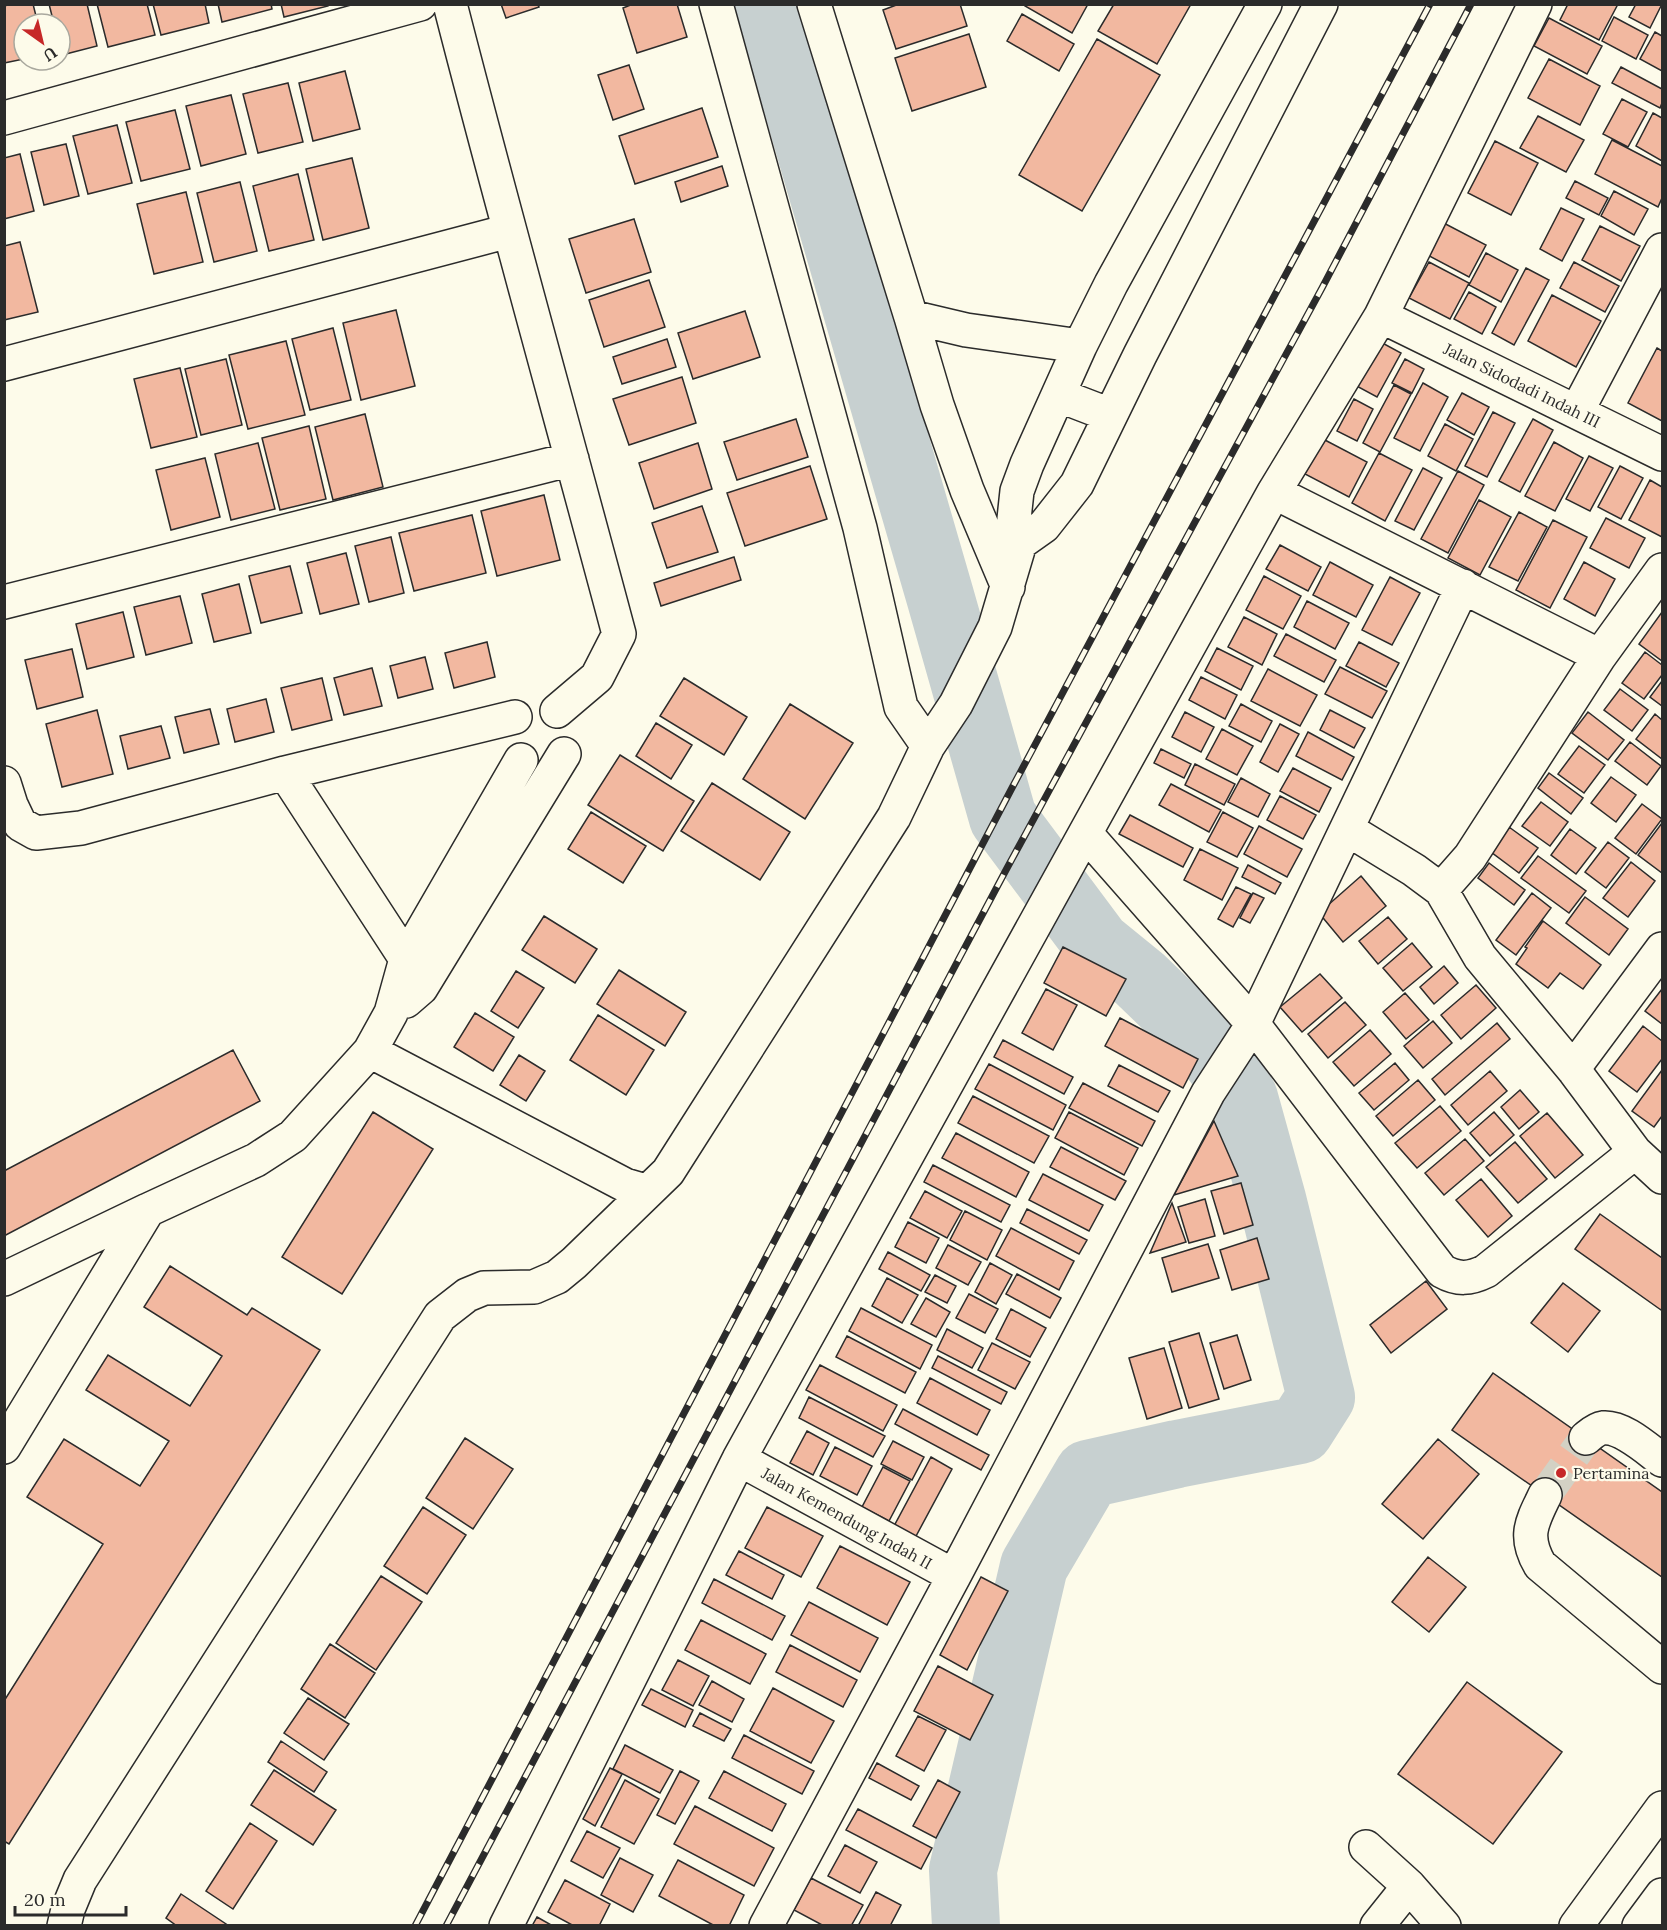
<svg xmlns="http://www.w3.org/2000/svg" width="1667" height="1930" font-family="Lora,serif">
<style>
.lines{fill:none;stroke-linecap:round;stroke-linejoin:round}
.river{stroke:#c7d0d0;stroke-width:68}
.building{fill:#f2b8a0;stroke:#2b2b2b;stroke-width:1.5}
.minor-tunnel{stroke:#d3d1c4;stroke-width:33;stroke-dasharray:33 16;stroke-linecap:butt}
.minor-casing{stroke:#2b2b2b;stroke-width:36}
.highway-casing{stroke:#2b2b2b;stroke-width:36}
.minor{stroke:#fdfbea;stroke-width:33}
.highway{stroke:#fdfbea;stroke-width:33}
.rail-casing{stroke:#2b2b2b;stroke-width:7}
.rail{stroke:#fdfbea;stroke-width:4.5;stroke-dasharray:14;stroke-linecap:butt}
.poi-dot{fill:#c62828;stroke:#fdfbea;stroke-width:2}
.labels{text-anchor:middle;stroke-width:4.5;stroke-linejoin:round;paint-order:stroke}
.street-label{font-size:16px;fill:#2b2b2b;stroke:#fdfbea}
.poi-label{font-size:16px;fill:#2b2b2b;stroke:#fdfbea;text-anchor:start}
</style>
<rect width="100%" height="100%" fill="#fdfbea"/>
<g class="lines">
<path class="river" d="M768,4L940,596L1003,818L1097,944L1140,979L1200,1037L1244,1098L1272,1199L1321,1397L1300,1430L1177,1454L1088,1474L1034,1566L963,1870L966,1926"/>
</g>
<path class="building" d="M12,4H33L38,24H24V59L4,63V6Z
M49,4H87L97,46L62,55L60,24H54Z
M97,4H147L155,35L108,47Z
M153,4H205L209,23L161,35Z
M218,4H271L272,9L222,22Z
M281,4H328V6L284,17Z
M501,4H538L539,7L506,18Z
M633,4H677L687,37L637,53L623,8Z
M899,4H960L967,26L896,49L883,10Z
M1026,4H1088L1072,33L1025,6Z
M1114,4H1191L1157,64L1098,31Z
M1568,4H1618L1599,40L1560,20Z
M1636,4H1662L1650,28L1629,17Z
M1022,14L1074,44L1059,71L1007,41Z
M1614,17L1648,35L1636,59L1602,41Z
M1549,18L1602,46L1587,74L1534,46Z
M1655,32L1662,36V71L1640,59Z
M969,34L986,87L912,111L895,58Z
M1097,39L1160,75L1082,211L1019,175Z
M1549,59L1600,86L1580,125L1528,98Z
M629,65L644,109L613,120L598,75Z
M1621,67L1662,89V103L1660,108L1612,83Z
M345,71L360,129L313,141L299,83Z
M288,83L303,142L258,153L243,94Z
M231,95L246,154L201,166L186,106Z
M1622,99L1647,112L1628,147L1603,134Z
M702,108L718,157L635,184L619,136Z
M175,110L190,169L141,181L126,122Z
M1653,113L1662,118V161L1636,146Z
M1538,116L1584,140L1566,172L1520,148Z
M117,125L132,183L88,194L73,136Z
M1612,140L1662,166V198L1658,207L1595,174Z
M1495,141L1538,163L1511,215L1468,193Z
M66,144L79,196L44,205L31,152Z
M20,154L34,211L4,219V158Z
M352,158L369,228L323,240L306,169Z
M722,166L728,186L681,202L675,182Z
M298,174L314,240L269,251L253,186Z
M1575,181L1608,198L1599,215L1566,198Z
M240,182L257,251L214,262L197,193Z
M1614,191L1648,209L1634,235L1601,216Z
M186,192L203,262L154,274L137,204Z
M1561,208L1584,219L1562,261L1540,249Z
M634,219L651,272L586,293L569,239Z
M1436,219L1486,245L1469,277L1420,251Z
M1600,226L1640,246L1621,281L1582,260Z
M20,242L38,312L4,320V246Z
M1486,253L1518,270L1501,302L1469,285Z
M1429,262L1469,283L1450,319L1409,298Z
M1574,262L1619,286L1605,312L1560,288Z
M1526,268L1549,280L1514,345L1492,333Z
M649,280L665,327L604,347L589,300Z
M1469,292L1496,307L1482,334L1454,319Z
M1552,295L1601,321L1576,367L1528,341Z
M396,310L415,386L361,400L343,323Z
M745,311L760,357L693,379L678,333Z
M333,328L351,400L310,410L292,339Z
M667,339L676,367L622,384L613,357Z
M1375,339L1401,353L1377,397L1351,383Z
M286,341L305,415L248,429L229,355Z
M1657,348L1662,351V421L1628,403Z
M226,359L242,425L201,435L185,369Z
M1405,359L1424,369L1412,393L1392,383Z
M180,368L197,437L151,448L134,379Z
M682,377L696,423L629,445L613,399Z
M1423,383L1448,397L1420,451L1394,438Z
M1394,385L1411,394L1380,452L1363,443Z
M1462,393L1489,407L1474,435L1447,420Z
M1354,399L1373,409L1357,441L1337,431Z
M1493,412L1515,423L1487,477L1465,466Z
M365,414L383,487L333,500L315,427Z
M796,419L808,457L737,480L724,442Z
M1533,419L1553,430L1520,492L1499,481Z
M1445,424L1473,439L1456,471L1428,456Z
M309,426L326,499L280,510L262,438Z
M1323,439L1367,462L1349,497L1305,474Z
M1554,442L1583,458L1555,511L1525,496Z
M258,443L275,509L231,520L215,454Z
M698,443L712,489L654,509L639,463Z
M1379,453L1412,470L1385,521L1352,503Z
M1589,456L1613,468L1590,511L1566,499Z
M205,458L220,517L171,530L156,470Z
M810,466L827,519L745,546L727,493Z
M1620,466L1643,478L1621,519L1598,507Z
M1423,468L1442,478L1414,530L1395,521Z
M1458,471L1484,485L1448,553L1421,539Z
M1650,480L1662,487V537L1629,520Z
M544,495L560,560L497,576L481,511Z
M1479,500L1511,517L1480,575L1448,558Z
M702,506L718,552L667,568L652,523Z
M1519,512L1547,527L1518,581L1489,567Z
M472,515L486,573L414,591L399,533Z
M1606,518L1645,538L1629,568L1590,548Z
M1553,520L1587,537L1550,608L1516,590Z
M391,537L404,593L369,602L355,546Z
M1280,545L1321,567L1308,591L1266,569Z
M346,553L359,604L320,614L307,563Z
M734,557L741,580L661,606L654,583Z
M1330,562L1373,585L1356,617L1313,595Z
M1584,562L1615,579L1595,616L1564,599Z
M290,566L302,613L261,623L249,576Z
M1264,576L1301,596L1283,629L1246,610Z
M1390,577L1420,593L1392,645L1362,630Z
M239,584L251,633L214,642L202,594Z
M180,596L192,643L146,655L134,607Z
M1307,601L1349,623L1335,649L1294,627Z
M123,612L134,657L87,669L76,624Z
M1662,612V661L1639,644Z
M1244,617L1277,634L1262,665L1228,647Z
M1286,634L1336,660L1324,682L1274,656Z
M487,642L495,677L454,688L445,653Z
M1359,642L1399,663L1386,687L1346,666Z
M1217,648L1253,666L1241,690L1205,671Z
M72,649L83,697L37,709L25,660Z
M1645,652L1662,665V675L1644,699L1622,683Z
M425,657L433,689L398,698L390,666Z
M1340,667L1387,691L1372,718L1325,694Z
M372,668L382,706L344,715L334,678Z
M1268,669L1317,695L1300,726L1251,701Z
M1201,677L1237,695L1225,719L1189,700Z
M322,678L332,720L292,730L281,688Z
M684,678L747,717L724,755L660,716Z
M1662,681V706L1650,697Z
M1620,689L1648,710L1632,731L1604,710Z
M266,699L274,732L235,742L227,709Z
M790,704L853,743L805,819L743,779Z
M1241,704L1272,721L1261,742L1229,726Z
M210,709L219,744L184,753L175,717Z
M97,710L113,774L62,787L46,724Z
M1330,710L1365,728L1354,748L1320,730Z
M1185,712L1214,727L1201,752L1172,737Z
M1588,712L1624,740L1608,760L1572,733Z
M1655,714L1662,720V759L1636,739Z
M656,723L692,745L671,779L636,756Z
M1280,724L1299,734L1278,772L1260,762Z
M161,726L170,758L128,769L120,736Z
M1222,729L1253,746L1237,775L1206,759Z
M1308,732L1354,757L1342,780L1296,756Z
M1630,742L1661,766L1647,785L1615,761Z
M1579,746L1605,765L1584,793L1558,774Z
M1161,749L1191,764L1184,778L1154,763Z
M620,755L694,801L663,851L588,805Z
M1195,764L1235,784L1224,805L1185,785Z
M1293,768L1331,788L1319,812L1280,791Z
M1549,773L1583,798L1571,814L1538,788Z
M1611,777L1636,795L1616,822L1591,803Z
M1241,778L1270,794L1258,817L1228,802Z
M712,783L790,832L760,880L681,831Z
M1171,784L1221,810L1209,832L1159,805Z
M1280,796L1316,815L1303,839L1267,820Z
M1541,802L1568,822L1550,846L1522,826Z
M1642,804L1662,819L1636,854L1615,838Z
M591,812L646,846L623,883L568,849Z
M1223,812L1253,828L1237,857L1207,842Z
M1130,815L1193,848L1183,867L1119,834Z
M1662,823V873L1638,855Z
M1259,826L1302,849L1287,877L1244,854Z
M1509,827L1538,848L1519,873L1491,852Z
M1570,829L1596,848L1576,874L1551,855Z
M1608,842L1629,858L1606,888L1585,872Z
M1200,849L1238,868L1222,900L1184,880Z
M1538,856L1586,891L1569,913L1521,878Z
M1631,862L1655,881L1628,917L1603,898Z
M1489,863L1525,890L1514,905L1478,878Z
M1248,865L1281,883L1275,894L1242,877Z
M1361,876L1386,906L1343,942L1319,913Z
M1236,887L1251,894L1233,927L1218,919Z
M1253,893L1264,898L1250,923L1240,918Z
M1532,893L1551,908L1516,955L1496,940Z
M1585,897L1628,929L1609,955L1566,923Z
M544,916L597,949L575,983L522,950Z
M1388,917L1407,939L1378,964L1359,941Z
M1543,921L1601,965L1583,989L1560,973L1548,988L1516,964L1527,948L1525,947Z
M1412,943L1432,967L1403,991L1383,968Z
M1063,947L1126,979L1106,1016L1044,983Z
M1444,966L1458,983L1434,1004L1420,987Z
M619,970L686,1012L665,1046L597,1004Z
M516,971L544,988L518,1028L491,1011Z
M1320,974L1342,998L1302,1032L1280,1007Z
M1476,985L1496,1008L1461,1039L1441,1015Z
M1046,989L1077,1005L1053,1050L1022,1033Z
M1662,989V1024L1645,1011Z
M1405,993L1429,1020L1406,1039L1383,1012Z
M1345,1002L1366,1025L1328,1058L1308,1034Z
M475,1013L514,1037L493,1071L454,1047Z
M598,1015L654,1050L626,1095L570,1060Z
M1120,1018L1198,1059L1183,1088L1105,1046Z
M1433,1021L1452,1043L1423,1068L1404,1046Z
M1497,1023L1510,1039L1445,1095L1432,1079Z
M1643,1026L1662,1041V1059L1637,1092L1609,1071Z
M1370,1030L1391,1054L1354,1086L1333,1062Z
M1003,1040L1073,1077L1064,1094L994,1057Z
M233,1050L260,1101L4,1236V1171Z
M519,1055L545,1071L526,1101L500,1085Z
M1395,1063L1409,1080L1374,1110L1359,1093Z
M989,1064L1066,1105L1053,1130L975,1089Z
M1119,1065L1170,1091L1158,1112L1108,1086Z
M1662,1070V1116L1654,1127L1632,1111Z
M1490,1071L1507,1091L1468,1125L1451,1105Z
M1418,1080L1435,1100L1393,1136L1376,1116Z
M1083,1083L1155,1121L1142,1146L1069,1108Z
M1520,1090L1539,1112L1519,1129L1501,1107Z
M973,1096L1049,1136L1034,1163L958,1123Z
M1440,1106L1461,1131L1417,1168L1395,1143Z
M373,1112L433,1149L342,1294L282,1257Z
M1069,1112L1138,1148L1124,1175L1055,1138Z
M1494,1112L1514,1135L1490,1156L1470,1133Z
M1547,1113L1583,1155L1555,1178L1520,1136Z
M1214,1121L1238,1176L1174,1195Z
M956,1133L1029,1172L1016,1197L942,1158Z
M1465,1139L1484,1161L1444,1195L1425,1173Z
M1515,1142L1547,1179L1518,1203L1486,1167Z
M1061,1147L1126,1181L1115,1200L1050,1167Z
M933,1165L1010,1205L1001,1222L924,1182Z
M1043,1174L1103,1205L1089,1231L1029,1200Z
M1481,1179L1512,1216L1488,1237L1456,1200Z
M1241,1183L1253,1225L1224,1234L1211,1191Z
M925,1191L962,1211L947,1238L910,1218Z
M1205,1199L1215,1236L1189,1243L1178,1207Z
M1172,1203L1186,1242L1150,1253Z
M1027,1209L1087,1240L1079,1254L1020,1223Z
M965,1211L1002,1230L987,1260L950,1240Z
M1600,1214L1662,1258V1308L1661,1310L1575,1249Z
M908,1222L939,1238L926,1263L895,1247Z
M1011,1228L1074,1261L1059,1290L996,1256Z
M1257,1238L1269,1279L1232,1290L1220,1250Z
M1208,1244L1219,1278L1172,1292L1162,1258Z
M948,1245L981,1262L968,1285L936,1268Z
M888,1252L930,1275L921,1291L879,1269Z
M990,1263L1012,1275L996,1304L975,1292Z
M170,1266L247,1315L252,1308L320,1350L9,1844L4,1841V1701L103,1544L27,1497L64,1439L140,1486L169,1441L86,1390L108,1355L190,1406L222,1356L144,1307Z
M1017,1274L1061,1298L1050,1318L1006,1294Z
M935,1275L956,1286L947,1303L925,1292Z
M887,1278L918,1295L902,1323L872,1306Z
M1426,1281L1447,1309L1391,1353L1370,1325Z
M1563,1283L1600,1311L1568,1352L1531,1323Z
M969,1294L998,1309L985,1333L956,1318Z
M926,1298L950,1312L936,1337L911,1324Z
M861,1308L932,1345L920,1369L849,1331Z
M1011,1309L1046,1328L1030,1357L996,1339Z
M947,1329L983,1348L972,1368L937,1350Z
M1199,1333L1219,1399L1189,1408L1169,1342Z
M1237,1335L1251,1380L1224,1389L1210,1343Z
M847,1336L916,1372L905,1393L836,1357Z
M992,1343L1030,1362L1015,1389L978,1370Z
M1164,1348L1182,1408L1147,1419L1129,1358Z
M938,1356L1007,1392L1001,1404L932,1368Z
M820,1365L897,1405L883,1431L806,1390Z
M1493,1373L1662,1492V1577L1452,1430Z
M930,1378L990,1410L977,1435L917,1403Z
M809,1397L885,1436L873,1457L799,1418Z
M903,1409L989,1455L981,1470L895,1424Z
M807,1431L829,1443L813,1475L790,1463Z
M465,1438L513,1469L473,1529L426,1498Z
M1438,1439L1479,1474L1423,1539L1382,1504Z
M893,1441L924,1457L912,1480L881,1464Z
M835,1447L872,1466L857,1495L820,1476Z
M931,1457L952,1469L915,1538L894,1526Z
M883,1467L910,1481L889,1521L862,1507Z
M423,1507L466,1535L427,1594L384,1566Z
M767,1507L823,1536L801,1577L745,1548Z
M840,1546L910,1582L887,1625L817,1588Z
M739,1551L784,1575L772,1599L726,1575Z
M1428,1557L1466,1587L1429,1632L1392,1602Z
M381,1576L422,1602L376,1670L336,1643Z
M981,1577L1008,1591L967,1670L940,1655Z
M714,1579L785,1616L772,1640L702,1603Z
M809,1602L878,1638L860,1672L791,1635Z
M701,1620L766,1654L750,1684L685,1650Z
M330,1644L375,1673L345,1718L301,1689Z
M790,1645L857,1680L843,1707L776,1672Z
M678,1660L709,1676L693,1706L662,1690Z
M938,1666L993,1695L970,1740L914,1711Z
M712,1681L744,1699L732,1722L699,1705Z
M1467,1682L1562,1752L1493,1844L1398,1774Z
M773,1688L834,1721L811,1763L750,1731Z
M651,1689L693,1710L685,1727L642,1705Z
M308,1698L349,1724L324,1760L284,1733Z
M700,1713L731,1729L724,1741L693,1726Z
M918,1716L946,1730L924,1771L896,1756Z
M744,1735L814,1771L802,1794L732,1758Z
M281,1741L327,1772L314,1792L268,1762Z
M625,1745L673,1770L660,1793L613,1769Z
M877,1763L919,1786L911,1800L869,1778Z
M610,1768L622,1774L595,1826L583,1819Z
M274,1770L336,1810L313,1845L251,1805Z
M680,1771L699,1781L675,1824L657,1815Z
M724,1771L786,1804L772,1831L709,1798Z
M625,1780L659,1799L634,1844L601,1827Z
M938,1780L960,1792L936,1838L913,1826Z
M695,1806L774,1848L754,1886L674,1844Z
M858,1809L932,1848L921,1869L846,1830Z
M250,1823L277,1841L233,1909L206,1891Z
M587,1831L620,1848L603,1878L571,1861Z
M845,1845L877,1862L860,1893L828,1876Z
M620,1858L653,1875L633,1912L601,1895Z
M678,1860L744,1895L729,1926H715L659,1896Z
M811,1878L863,1905L851,1926H824L794,1910Z
M565,1880L610,1904L599,1926H574L548,1912Z
M876,1892L901,1905L890,1926H858Z
M181,1894L229,1926H177L166,1918Z
M537,1917L553,1926H532Z"/>
<g class="lines">
<path class="minor-tunnel" d="M1545,1495L1586,1438"/>
<g class="minor-casing">
<path id="minor" d="M450,4C504,215 563,424 619,634L597,677L557,711
M716,4L860,528L901,707L928,746
M814,4L911,317L966,330L1080,346
M1265,4L1111,284L1080,346L1027,464L1017,491L1014,519L1020,543L1044,526L1077,484L1140,355L1321,4
M4,118L420,4
M1381,316L1662,454
M911,317L937,405L967,490L1008,587
M4,364L509,231
M1058,395L1110,415
M1577,411L1662,250
M1274,492L1592,652L1599,657
M4,602L572,459
M285,773L515,717
M4,783L11,805L20,824L36,833L81,828L285,773L406,959L415,976
M1347,829L1414,870L1441,890L1480,957L1573,1069L1635,1152L1662,1177
M1086,834L1253,1024L1442,1271C1458,1280 1470,1279 1486,1271L1635,1152
M1441,890L1470,857L1599,657L1662,570
M406,1001L421,988L564,754
M370,1051L625,1185L642,1190L650,1188
M1573,1069L1662,949
M4,1279L148,1210
M1586,1438C1591,1434 1596,1429 1603,1428C1622,1426 1647,1449 1662,1460
M4,1447L148,1210L256,1160L293,1136L370,1051L391,1013L406,959L521,760
M739,1459L954,1576
M1545,1495C1532,1522 1523,1536 1540,1565L1662,1667
M1366,1847L1409,1886L1444,1926
M64,1926L68,1909L80,1880L440,1316L467,1295L484,1288L534,1287L557,1277L574,1263L668,1172L894,817L928,746L956,704L995,627L1020,543
M506,1926L739,1459L1274,492L1381,316L1535,4
M766,1926L954,1576L1208,1093L1253,1024L1463,586
M1377,1926L1409,1886"/>
</g>
<g class="highway-casing">
<path id="highway" d="M1576,1926L1662,1808
M1639,1926L1662,1895"/>
</g>
<use href="#minor" class="minor"/>
<use href="#highway" class="highway"/>
<g class="rail-casing">
<path id="rail" d="M415,1926L1013,786L1430,4
M446,1926L1006,870L1322,288L1471,4"/>
</g>
<use href="#rail" class="rail"/>
</g>
<circle class="poi-dot" cx="1561" cy="1473" r="6"/>
<g class="labels">
<g class="street-label">
<text transform="translate(1522 385) rotate(26)" y="6">Jalan Sidodadi Indah III</text>
<text transform="translate(847 1518) rotate(29)" y="6">Jalan Kemendung Indah II</text>
</g>
<g class="poi-label">
<text x="1573" y="1479">Pertamina</text>
</g>
</g>
<rect width="1667" height="1930" fill="none" stroke="#2b2b2b" stroke-width="12"/>
<g transform="translate(42 42) rotate(146)"><circle r="28" fill="#fdfbea" stroke="#a9a89e" stroke-width="1.5"/>
<path d="M0-4.5L10 22L0 15L-10 22Z" fill="#c62828"/>
<text y="-9" font-size="16" font-weight="bold" text-anchor="middle" fill="#2b2b2b">U</text>
</g>
<path d="M15 1906v9h111v-9" fill="none" stroke="#2b2b2b" stroke-width="3"/>
<text x="24" y="1906" font-size="18" fill="#2b2b2b" stroke="#fdfbea" stroke-width="4.5" paint-order="stroke">20 m</text>
</svg>
